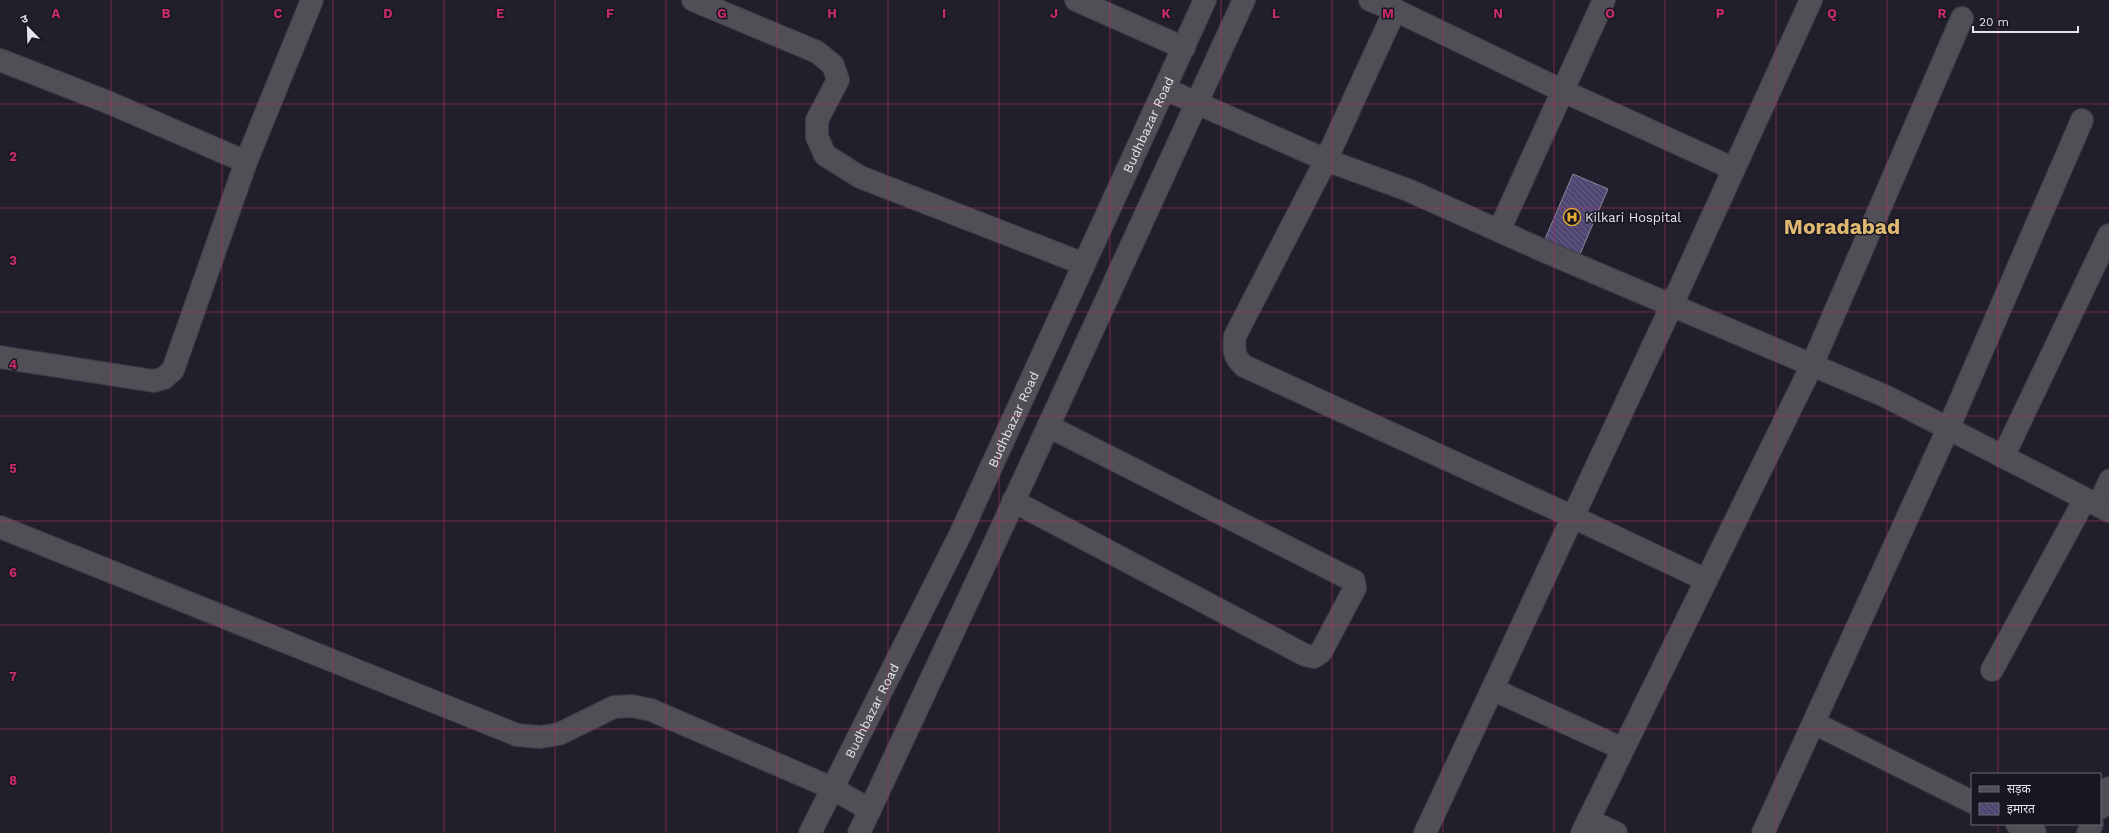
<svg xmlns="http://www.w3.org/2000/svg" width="2109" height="833" font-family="'Work Sans','Noto Sans Devanagari',sans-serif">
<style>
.building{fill:url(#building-back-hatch);stroke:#898797}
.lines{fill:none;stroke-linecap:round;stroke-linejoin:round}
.service-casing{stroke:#3c3a47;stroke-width:21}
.minor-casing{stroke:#3c3a47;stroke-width:24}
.tertiary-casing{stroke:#3c3a47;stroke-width:24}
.service{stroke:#4f4f55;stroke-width:19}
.minor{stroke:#4f4f55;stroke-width:22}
.tertiary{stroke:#4f4f55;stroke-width:22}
.grid{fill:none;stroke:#c62c6a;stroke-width:1;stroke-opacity:0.55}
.labels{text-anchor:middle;stroke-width:3;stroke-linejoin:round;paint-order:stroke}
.street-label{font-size:13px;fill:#e5e3ec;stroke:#181622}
.poi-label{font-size:13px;fill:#e5e3ec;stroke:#181622;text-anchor:start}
.town-label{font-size:21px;font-weight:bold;fill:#dfb972;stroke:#181622}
.grid-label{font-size:13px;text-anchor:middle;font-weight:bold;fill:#c62c6a;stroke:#181622;stroke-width:3;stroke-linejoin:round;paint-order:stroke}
</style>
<defs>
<pattern id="building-back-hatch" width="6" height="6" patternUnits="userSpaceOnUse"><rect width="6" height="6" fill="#4f4672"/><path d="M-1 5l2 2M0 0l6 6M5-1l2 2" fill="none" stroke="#686186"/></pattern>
</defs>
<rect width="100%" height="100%" fill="#211f2c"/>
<path class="building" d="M1573,174L1608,189L1580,254L1545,239Z"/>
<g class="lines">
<g class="service-casing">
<path id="service" d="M2097,505L2109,479"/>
</g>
<g class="minor-casing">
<path id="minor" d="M693,0L817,52L833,65L838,80L817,120V137L825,155L860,177L1084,264
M1076,0L1184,48
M1370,0L1395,10L1563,91L1734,169
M1395,10L1326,160L1235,336C1234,350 1233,356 1244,366L1573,517L1706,580
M0,60L110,103L246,162
M1165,89L1326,160L1408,190L1544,251L1885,396L2109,511
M1499,231L1604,0
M0,357L154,381L164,378L173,370L246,162L312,0
M2003,457L2109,235
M1013,501L1305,655L1314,657L1321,652L1355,588L1354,581L1048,426
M0,527L517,735L540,737L559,734L614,707L632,706L651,710L832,788L870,810
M1992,670L2085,499
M1492,689L1623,749
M1814,723L1972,802
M2100,808L2109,788
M1588,820L1616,833
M2017,824L2035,833
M1425,833L1672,305L1811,0
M1582,833L1812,365L1962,18
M1763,833L1948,429L2082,120
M2088,833L2092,824"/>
</g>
<g class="tertiary-casing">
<g id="tertiary">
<path id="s1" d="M810,833L960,535L1205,0"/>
<path d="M859,833L991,551L1244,0"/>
</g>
</g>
<use href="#service" class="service"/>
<use href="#minor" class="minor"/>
<use href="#tertiary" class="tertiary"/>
</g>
<path class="grid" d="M111,0V833M222,0V833M333,0V833M444,0V833M555,0V833M666,0V833M777,0V833M888,0V833M999,0V833M1110,0V833M1221,0V833M1332,0V833M1443,0V833M1554,0V833M1665,0V833M1776,0V833M1887,0V833M1998,0V774M0,104H2109M0,208H2109M0,312H2109M0,416H2109M0,521H2109M0,625H2109M0,729H2109M1998,824V833"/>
<defs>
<g id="hospital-ring" transform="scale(0.9)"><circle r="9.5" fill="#181622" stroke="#e5ad35" stroke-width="1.5"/><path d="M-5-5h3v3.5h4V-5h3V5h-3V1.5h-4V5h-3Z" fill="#e5ad35"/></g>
</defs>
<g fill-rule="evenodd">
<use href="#hospital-ring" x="1572" y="217"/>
</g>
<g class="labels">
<g class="street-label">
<text dy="5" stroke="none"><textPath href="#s1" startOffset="785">Budhbazar Road</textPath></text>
<text dy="5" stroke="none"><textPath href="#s1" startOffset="461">Budhbazar Road</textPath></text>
<text dy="5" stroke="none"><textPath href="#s1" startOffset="137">Budhbazar Road</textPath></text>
</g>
<g class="poi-label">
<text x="1585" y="222">Kilkari Hospital</text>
</g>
<g class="town-label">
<text x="1842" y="234">Moradabad</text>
</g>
</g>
<g class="grid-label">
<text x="56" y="18">A</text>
<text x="166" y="18">B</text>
<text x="278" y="18">C</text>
<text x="388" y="18">D</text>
<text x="500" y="18">E</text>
<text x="610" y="18">F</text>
<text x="722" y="18">G</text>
<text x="832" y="18">H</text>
<text x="944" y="18">I</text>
<text x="1054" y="18">J</text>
<text x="1166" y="18">K</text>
<text x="1276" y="18">L</text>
<text x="1388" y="18">M</text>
<text x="1498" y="18">N</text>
<text x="1610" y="18">O</text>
<text x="1720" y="18">P</text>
<text x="1832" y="18">Q</text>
<text x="1942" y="18">R</text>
<text x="13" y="161">2</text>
<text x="13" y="265">3</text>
<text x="13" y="369">4</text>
<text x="13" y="473">5</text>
<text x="13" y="577">6</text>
<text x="13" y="681">7</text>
<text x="13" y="785">8</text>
</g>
<rect x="1971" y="773" width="130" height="52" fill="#181622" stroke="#6a6873"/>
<rect x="1979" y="786" width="20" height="6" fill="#4f4f55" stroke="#6a6873"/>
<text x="2007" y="793" font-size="12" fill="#e5e3ec">सड़क</text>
<rect x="1979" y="803" width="20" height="12" fill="url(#building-back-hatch)" stroke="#6a6873"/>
<text x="2007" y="813" font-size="12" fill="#e5e3ec">इमारत</text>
<g transform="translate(28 28) rotate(337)" stroke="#181622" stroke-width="3" paint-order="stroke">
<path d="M0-3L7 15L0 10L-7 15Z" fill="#e5e3ec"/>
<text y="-6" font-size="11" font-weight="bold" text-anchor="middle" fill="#e5e3ec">उ</text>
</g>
<path d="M1973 26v6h105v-6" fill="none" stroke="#e5e3ec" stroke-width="2"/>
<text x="1979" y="26" font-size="12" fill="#e5e3ec" stroke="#181622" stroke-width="3" paint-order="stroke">20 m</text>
</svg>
